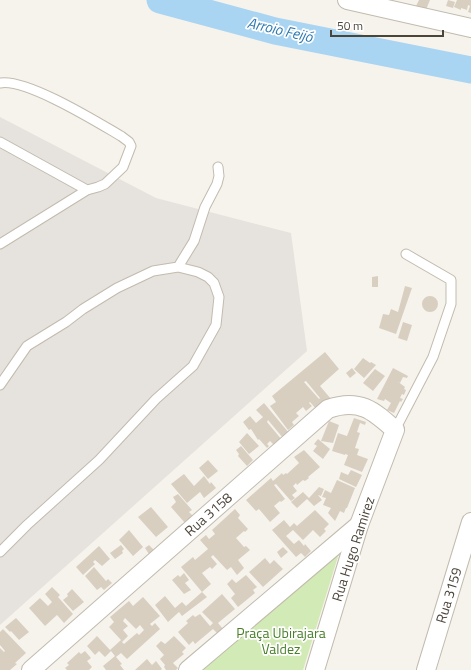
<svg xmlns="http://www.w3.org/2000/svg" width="471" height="670" font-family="'Titillium Web',sans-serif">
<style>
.industrial{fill:#e6e2dd}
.green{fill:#d2eab5}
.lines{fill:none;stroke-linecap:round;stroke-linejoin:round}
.river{stroke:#a9d4f2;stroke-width:27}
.building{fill:#d8cfc1;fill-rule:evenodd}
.lane-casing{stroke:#c2bbae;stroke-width:11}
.street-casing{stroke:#c2bbae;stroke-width:20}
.lane{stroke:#fff;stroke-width:9}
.street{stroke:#fff;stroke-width:18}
.labels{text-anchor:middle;stroke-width:3.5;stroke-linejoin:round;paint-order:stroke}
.street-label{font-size:14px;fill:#4b4439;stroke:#fff}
.park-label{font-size:14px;fill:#4a7f2a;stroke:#fff}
.water-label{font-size:15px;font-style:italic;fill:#2e7ab2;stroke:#fff}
</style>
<rect width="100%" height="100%" fill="#f6f3ec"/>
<path class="industrial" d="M0,117L156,198L291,233L307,351L0,625Z"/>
<path class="green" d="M340,550L303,670H201Z"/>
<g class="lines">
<path class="river" d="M160,0L275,31L471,70"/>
</g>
<path class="building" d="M419,0H430L425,12L415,8Z
M448,0L455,2L453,8L446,6Z
M457,0H471V13L468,12L470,6L468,5L467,10L461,8V10L454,7Z
M378,276V287H372V277Z
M405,286L412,288L396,334L379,328L383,314L389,315L391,309L398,312Z
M422 304a8 8 0 1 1 16 0a8 8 0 1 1-16 0Z
M403,322L412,325L407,341L398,338Z
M325,352L339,369L320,386L331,399L317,410L310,402L309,403L312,406L306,411L303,407L296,413L299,416L292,422L294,425L288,430L270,406L276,402L272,396ZM306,381L320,398L319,399L304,382Z
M363,358L370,363L371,362L376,365L364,378L354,369Z
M352,368L356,373L350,378L346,373Z
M393,368L408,376L407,378L403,377L400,383L397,381L405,387L404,389L406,390L404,395L402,394L400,398L403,399L401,402L400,401L394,413L387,410L391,403L385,399L384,401L377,399Z
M375,369L385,376L373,391L363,383Z
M264,403L289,433L283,438L268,420L267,422L282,440L275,446L270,441L267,444L269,446L267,448L259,439L258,440L251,429L249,430L243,422L250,416L256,423L263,417L256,410Z
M354,418L366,422L365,425L360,423L357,432L360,433L355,448L359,449L357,455L368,459L362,472L344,465L348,455L345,454V455L332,451L338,433L347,436Z
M329,421L339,425L333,443L321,441Z
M247,433L259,446L249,454L239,442Z
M318,439L330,449L323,459L313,451L317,446L314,444Z
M241,446L253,460L247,466L238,456L239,454L236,450Z
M304,450L320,467L308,477L309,478L305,481L303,480L297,485L296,483L293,486L297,491L292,495L295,498L291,501L276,484L274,485L285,499L281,502L280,501L274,506L280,513L270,522L259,509L256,511L246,500L271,478L273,481L282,473L283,475L286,473L287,474L299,463L294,457Z
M208,460L218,471L208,479L199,468Z
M351,470L362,475L356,487L339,479L341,472L348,475Z
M184,474L194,486L204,476L210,484L211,482L216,488L204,498L200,492L187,503L171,484Z
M337,480L355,488L347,508H346L344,513L340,511L335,521L328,513L331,508L323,505L326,498L322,497L325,490L331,493Z
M319,487L324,489L321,496L318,495L322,500L314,506L307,499L297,508L291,502L303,492L309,498Z
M178,494L192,510L189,512L193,516L185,523L171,507L176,502L173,497Z
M151,507L168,527L156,537L138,517Z
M235,509L240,515L238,518L248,529L245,532L244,531L236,538L244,547L246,546L250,550L238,560L244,568L237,575L231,567L227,570L213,555L211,557L217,564L212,569L210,567L202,573L211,584L202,592L181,567L193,557L195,560L208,549L200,540L206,535L209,539L215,534L212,530Z
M315,510L329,524L324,529L326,531L320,537L313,530L303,540L293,530L286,536L294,544L299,540L304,546L305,544L311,551L305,557L301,553L296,557L272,530L284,520L290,527L294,523L297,526Z
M129,530L143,547L133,556L119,540Z
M121,545L124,549L122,551L123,553L115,559L110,553Z
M149,545L154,550L149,554L145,548Z
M99,546L110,559L102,566L95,560L93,562L95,564L83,575L76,567Z
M283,547L288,552L281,558L277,552Z
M265,558L270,564L274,560L283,569L263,587L249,572Z
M94,567L106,581L108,579L112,583L104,590L101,587L97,590L85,576Z
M184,573L189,580L185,583L191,590L184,594L172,580L178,575L180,577Z
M246,575L257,587L253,590L255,593L238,607L231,598L235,594L227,584L232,579L236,583Z
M52,587L60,595L58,597L73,614L64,623L57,615L45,626L29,608L40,598L48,606L52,602L45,594Z
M72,589L84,602L73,611L63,600L68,596L67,594Z
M202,592L207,597L182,616L179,612L168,622L155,605L165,596L175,608L182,602L186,606Z
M222,594L235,609L218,623L223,629L218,634L213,629L195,644L193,641L189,645L178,632L188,623L186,621L193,615L195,617L200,614L210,626L213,623L202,612Z
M143,597L160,616L150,624L152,626L155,623L160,629L127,659L121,653L116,657L122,664L120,665L124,670H106L103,666L115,656L111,651L105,657L99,651L95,655L87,646L97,636L110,650L121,640L109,627L114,622L110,617L129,601L133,606ZM125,618L136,629L140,625L144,630L139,635L137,633L124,644L122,642L128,636L123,630L128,626L123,621Z
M16,618L29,632L19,640L11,631L10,632L5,627Z
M3,629L26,653L15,663L17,664L10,670H0V648L4,652L5,651L0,645V632Z
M174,636L186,648L182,652L184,654L173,663L178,668L176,670H166L164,667L165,665L160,659L164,655L156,646L161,641L165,644Z
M85,651L91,658L87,661L92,667L89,670H67L65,668L69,665L67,663L79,652L81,654Z
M147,659L152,665L156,661L162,669L161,670H135Z"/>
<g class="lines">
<g class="lane-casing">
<path id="lane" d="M0,83C26,78 97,122 121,136L129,142L131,146L123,167L105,184L98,187L87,190L0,244
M0,142L87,190
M178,267L194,241L205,207L217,184L219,176L218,167
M0,385L27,346L66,322L83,309L117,288L153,271L178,267L198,272L208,277L214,283L219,297L216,325L193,366L156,399L99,460L27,525L0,552
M395,430L433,357L451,304V280L406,254"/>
</g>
<g class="street-casing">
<g id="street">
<path d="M347,0L471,28"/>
<path id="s1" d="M31,670L328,409C359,398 373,410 395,430L359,525L315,670"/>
<path d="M188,670L359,525"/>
<path id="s2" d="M426,670L471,522"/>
</g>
</g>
<use href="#lane" class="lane"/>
<use href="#street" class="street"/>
</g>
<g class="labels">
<g class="street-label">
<text dy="5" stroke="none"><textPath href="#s1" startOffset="236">Rua 3158</textPath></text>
<text transform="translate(353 549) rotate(-72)" y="5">Rua Hugo Ramirez</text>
<text dy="5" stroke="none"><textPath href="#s2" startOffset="78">Rua 3159</textPath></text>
</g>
<g class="park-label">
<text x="281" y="638">Praça Ubirajara<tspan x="281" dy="16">Valdez</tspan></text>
</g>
<g class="water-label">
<text transform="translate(280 30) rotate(13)" y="5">Arroio Feijó</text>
</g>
</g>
<path d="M331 30v6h112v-6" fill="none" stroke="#4b4439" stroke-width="2"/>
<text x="337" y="30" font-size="12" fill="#4b4439" stroke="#ffffff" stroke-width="3" paint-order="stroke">50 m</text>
</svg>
